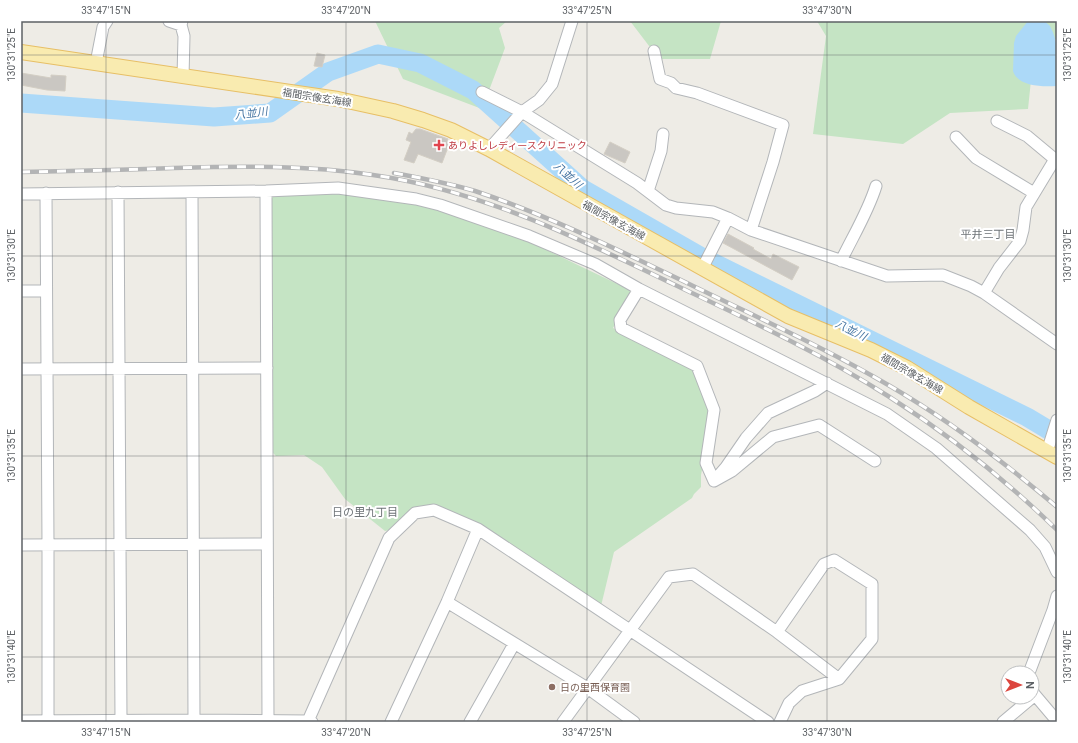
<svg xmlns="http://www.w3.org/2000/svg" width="1078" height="743" font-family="Roboto,'Noto Sans JP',sans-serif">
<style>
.green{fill:#c5e4c4}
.water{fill:#acd9f8}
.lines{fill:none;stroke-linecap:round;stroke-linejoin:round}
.river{stroke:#acd9f8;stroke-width:19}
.building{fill:#cac7c2;stroke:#d3cec4}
.minor-casing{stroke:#b3b6b9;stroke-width:13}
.major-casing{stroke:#e7bf66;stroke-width:16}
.minor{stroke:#fff;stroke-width:11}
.major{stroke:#f9ebb0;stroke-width:14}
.rail-casing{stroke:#b3b4b5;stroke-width:4.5}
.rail{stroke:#fff;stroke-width:3;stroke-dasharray:9;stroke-linecap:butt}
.ticks{fill:none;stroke:#5d6165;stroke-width:1;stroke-opacity:0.45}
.health-dot{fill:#e0444e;stroke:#fff;stroke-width:1.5}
.education-dot{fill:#8d6e63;stroke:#fff;stroke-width:1.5}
.labels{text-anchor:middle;stroke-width:4;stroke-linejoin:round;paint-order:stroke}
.street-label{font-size:10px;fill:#5d6165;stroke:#fff}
.health-label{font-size:10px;fill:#be3a42;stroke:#fff;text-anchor:start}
.education-label{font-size:10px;fill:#785e54;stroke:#fff;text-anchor:start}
.water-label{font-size:11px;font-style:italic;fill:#4675a2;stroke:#fff}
.neighbourhood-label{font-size:11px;fill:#6e7377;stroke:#fff}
.neatline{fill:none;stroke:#5d6165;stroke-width:1.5}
.ticks-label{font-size:10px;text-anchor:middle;fill:#5d6165}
</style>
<rect width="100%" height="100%" fill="#eeece6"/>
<path class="green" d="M375,21H507L499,28L505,48L482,109L403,79Z
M630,21H721L710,59H659Z
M817,21H1057V39L1035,42L1028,109L950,113L903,144L813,134L826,36Z
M347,193L378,197L420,205L453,214L532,243L630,290V297L613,328L695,369L712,418L701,475V487L694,494L692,498L614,552L601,606L480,524L435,506L390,530L385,531L345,499L322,467L304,455L276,456L272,452L270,201L274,195Z"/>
<path class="water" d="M1028,21H1045C1047,24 1050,25 1051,28C1060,45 1057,68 1057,86C1043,87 1018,87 1013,71L1014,43L1016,36Z"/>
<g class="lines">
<path class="river" d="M21,103L214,117L270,113L328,72L378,54L420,63L473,90L583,189L700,256L1027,417L1057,435"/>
</g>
<path class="building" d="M317,53L325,55L322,67L314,66Z
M21,73L51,78V75L66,76L65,91L47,90L21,85Z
M416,129H420L448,139L447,141L450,142L442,163L418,154L414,163L404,160L411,142L406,140L409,132L412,134Z
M610,142L630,152L625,163L604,154Z
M728,234L754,248L753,249L771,259L773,254L799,267L792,280L723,243Z"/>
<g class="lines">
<g class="minor-casing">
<path id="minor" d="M169,21L181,25
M182,21L181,25L184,36L183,77
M654,51L660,79L671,83L676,88L697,93L783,125L773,162L751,230
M96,63L103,27L107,21
M482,92L522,112L637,183L666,205L676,208L713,212L728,218L751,230L887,276L943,275L971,286L984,293L1057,344
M997,121L1027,136L1057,161
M956,137L976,158L1034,193
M489,149L522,112L539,100L552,84L572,21
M266,191L268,720
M648,191L661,151L663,134
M118,192L121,720
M192,192L194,720
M46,193L48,545V722
M21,194L266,191L338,188L416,199L440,205L529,236L595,264L639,289L887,414L936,448L1030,530L1045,547L1057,572
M841,261C853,236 868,212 876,186
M702,269L728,218
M639,289L620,320L621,328L697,366L714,410L706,463L714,481
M21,291H46
M984,293L999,268L1020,241L1023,230L1026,207L1055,159
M21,369L267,368
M1047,452L1057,420
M719,475L726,467L746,438L768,413L815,391L827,383
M714,481L732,471L773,437L819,425L875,461
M21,545L267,544
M447,602L589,689L634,722
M777,632L824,564L834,560L872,584V639L839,679L802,691L789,703L780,722
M1029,673L1053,610L1057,596
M1032,690L1035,695L1057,721
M21,721L194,720L308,721L312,722
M308,721L389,538L415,513L434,510L478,529L768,722
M391,722L447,602L478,529
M470,722L514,644
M563,722L669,577L693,574L777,632L839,679
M1003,722L1035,695"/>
</g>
<g class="major-casing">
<path id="major" d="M21,52L338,99L393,111L423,120L451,130L489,149L788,316L871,350L907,368L969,407L1057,457"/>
</g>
<use href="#minor" class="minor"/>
<use href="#major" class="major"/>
<g class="rail-casing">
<path id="rail" d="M21,172C72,171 123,170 174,168C241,166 307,165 373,175C479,190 576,237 671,283C744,318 819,352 888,396C948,434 1006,480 1057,530
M394,173C421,178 448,183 475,191C547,215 616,249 685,282C754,316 824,347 890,386C950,421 1004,462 1057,507"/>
</g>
<use href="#rail" class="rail"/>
</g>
<path class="ticks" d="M106,21V722M346,21V722M587,21V722M827,21V722M21,55H1057M21,256H1057M21,456H1057M21,657H1057"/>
<path class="health-dot" d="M437 139h4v4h4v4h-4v4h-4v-4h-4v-4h4z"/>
<circle class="education-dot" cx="552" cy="687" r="4"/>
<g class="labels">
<g class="street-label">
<text transform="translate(317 97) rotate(9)" y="4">福間宗像玄海線</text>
<text transform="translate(614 220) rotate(29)" y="4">福間宗像玄海線</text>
<text transform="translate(912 373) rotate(30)" y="4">福間宗像玄海線</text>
</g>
<g class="health-label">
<text x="448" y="149">ありよしレディースクリニック</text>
</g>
<g class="education-label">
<text x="560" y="691">日の里西保育園</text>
</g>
<g class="water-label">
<text transform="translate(251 113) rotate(-7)" y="4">八並川</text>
<text transform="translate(568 175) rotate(42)" y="4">八並川</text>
<text transform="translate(851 330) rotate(26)" y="4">八並川</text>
</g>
<g class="neighbourhood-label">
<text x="988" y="238">平井三丁目</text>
<text x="365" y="516">日の里九丁目</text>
</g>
</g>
<rect width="1078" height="743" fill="none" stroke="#ffffff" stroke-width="44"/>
<g transform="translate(1020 685) rotate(90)"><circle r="19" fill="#ffffff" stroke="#bec0c1"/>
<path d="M0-3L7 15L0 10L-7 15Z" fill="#dc453e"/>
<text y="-6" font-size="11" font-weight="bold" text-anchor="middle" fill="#5d6165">N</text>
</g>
<rect x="22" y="22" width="1034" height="699" class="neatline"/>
<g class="ticks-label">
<text x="106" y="14">33°47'15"N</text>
<text x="346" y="14">33°47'20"N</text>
<text x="587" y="14">33°47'25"N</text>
<text x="827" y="14">33°47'30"N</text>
<text transform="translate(1067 55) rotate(-90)" y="4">130°31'25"E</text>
<text transform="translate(11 55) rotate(-90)" y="4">130°31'25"E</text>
<text transform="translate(1067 256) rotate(-90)" y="4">130°31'30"E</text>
<text transform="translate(11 256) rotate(-90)" y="4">130°31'30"E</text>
<text transform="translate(1067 456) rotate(-90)" y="4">130°31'35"E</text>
<text transform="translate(11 456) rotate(-90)" y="4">130°31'35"E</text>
<text transform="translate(11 657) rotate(-90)" y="4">130°31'40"E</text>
<text transform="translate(1067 657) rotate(-90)" y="4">130°31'40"E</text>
<text x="106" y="736">33°47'15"N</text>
<text x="346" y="736">33°47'20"N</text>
<text x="587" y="736">33°47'25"N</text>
<text x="827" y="736">33°47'30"N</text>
</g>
</svg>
